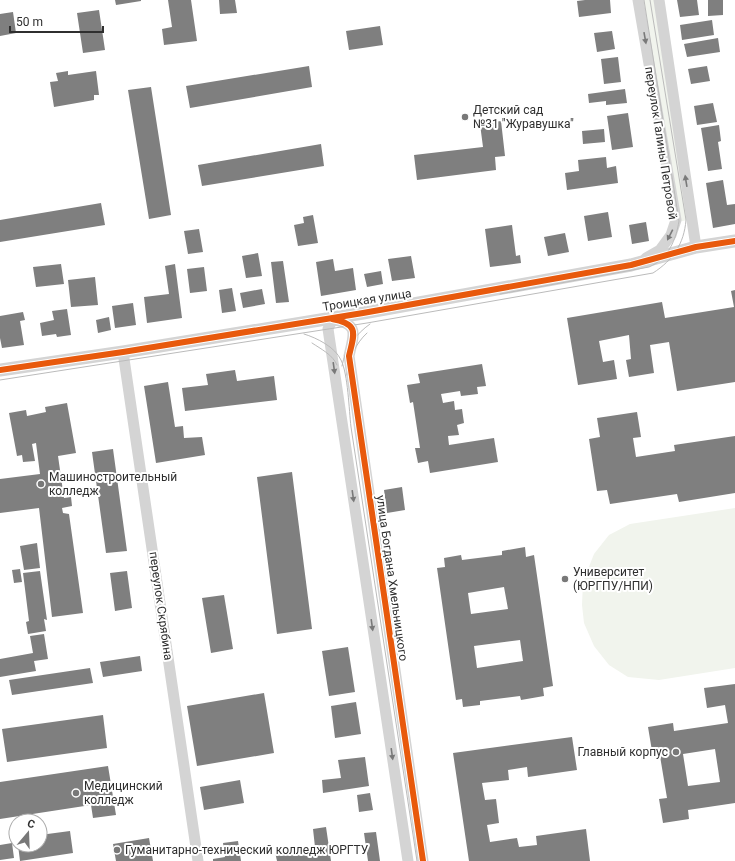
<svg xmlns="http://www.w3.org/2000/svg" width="735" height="861" font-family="Roboto,sans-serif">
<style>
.green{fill:#f1f4ed}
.building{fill:#7f7f7f;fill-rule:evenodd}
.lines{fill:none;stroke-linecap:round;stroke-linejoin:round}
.minor{stroke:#d4d4d4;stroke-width:11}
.tertiary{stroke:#d4d4d4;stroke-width:13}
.tram{stroke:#bbb;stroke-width:1}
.cycleway-casing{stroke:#fff;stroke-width:8}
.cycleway{stroke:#e8590c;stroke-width:6}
.oneway{fill:#797979}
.poi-dot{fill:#787878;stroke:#fff;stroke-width:1.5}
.labels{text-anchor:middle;stroke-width:4;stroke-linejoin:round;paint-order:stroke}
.poi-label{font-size:12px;fill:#2f2f2f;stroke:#fff;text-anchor:start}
.street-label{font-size:12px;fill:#2f2f2f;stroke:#fff}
</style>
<rect width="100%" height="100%" fill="#fff"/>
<path class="green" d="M642,0H654L688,220L677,222Z
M735,508V668L659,680L628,677L609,665L594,646L584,623L582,605L583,582L594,554L609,535L630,524Z"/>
<path class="building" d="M115,0H141V1L116,5Z
M168,0H191L197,41L164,45L162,29L172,27Z
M219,0H235L237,13L220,14Z
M585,0H610L611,13L579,17L577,1Z
M677,0H697L699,15L680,17Z
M708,0H723V15L708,16Z
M99,10L105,50L83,53L77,13Z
M13,12L16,33L0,36V14Z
M712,20L714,35L682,40L680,25Z
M380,26L383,45L349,50L346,31Z
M612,31L615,49L597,52L594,33Z
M718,38L720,52L687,57L684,44Z
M618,57L621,82L604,84L601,59Z
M309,66L312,87L190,108L186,86Z
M707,66L710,81L691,84L688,69Z
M68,71V75L96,71L99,95H94V100L54,107L50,82L58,81L56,73Z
M151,87L171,215L149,219L128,90Z
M625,89L627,103L606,105V101L589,103L588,94Z
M713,103L717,122L697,125L694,106Z
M628,113L633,147L612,150L607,116Z
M501,121L505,156L495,157L496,170L417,180L414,155L483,147L480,124Z
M719,125L721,141L718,142L722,169L708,171L701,128Z
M604,129L605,142L583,144L582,131Z
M321,144L324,166L202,186L198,165Z
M606,157L607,168L616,166L618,183L567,190L565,173L579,171L578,160Z
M723,180L727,205L735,204V224L713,228L706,183Z
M101,203L105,225L0,242V220Z
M608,212L612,237L588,241L584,216Z
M313,215L318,243L298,246L294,225L304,223L303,217Z
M646,222L649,241L632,244L629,225Z
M512,225L516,256L520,255L521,263L490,267L485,229Z
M199,229L203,252L188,254L184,231Z
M565,233L569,252L548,256L544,237Z
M258,253L262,276L246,278L242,256Z
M411,256L415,278L392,281L388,259Z
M333,259L335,271L353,268L356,290L321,296L316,262Z
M283,261L289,302L276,303L271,262Z
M61,264L64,284L36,287L33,267Z
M175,264L182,318L147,323L144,297L169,294L165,266Z
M204,267L207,291L190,293L187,269Z
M381,271L383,284L367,287L364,274Z
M95,277L98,305L71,307L68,280Z
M232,288L236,311L222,313L219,290Z
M262,289L265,304L243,308L240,293Z
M735,290V382L677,391L669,342L650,345L654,373L629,377L626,360L631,359L629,335L599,341L603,362L614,360L617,379L578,385L567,318L662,302L665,318L734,307L731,291Z
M133,303L136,325L115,328L112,306Z
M67,309L71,335L57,337L56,334L42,336L40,323L54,320L52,311Z
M23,312L25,320L20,321L24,345L2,348L0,338V316Z
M109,317L111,330L98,333L96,320Z
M482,364L486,386L477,387L478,394L461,396L460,391L441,394L443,403L454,401L455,410L462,409L464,423L457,425L459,435L448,436L449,445L494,438L498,462L430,473L428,461L418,463L415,448H420L413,402L410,403L407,385L420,383L418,374Z
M235,370L237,381L274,376L277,400L185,411L182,388L208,385L206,374Z
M168,382L175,427L183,426L184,438L202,437L205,455L156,463L144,386Z
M67,403L76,453L58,456L64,498L71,497L72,506L62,508L63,513L69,514L83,613L52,617L39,508L0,513V479L40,474L36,443L32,444L35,461L23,462L22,455L17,456L9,413L26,410L27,416L46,412L45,407Z
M637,412L641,437L633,438L636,457L675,451L674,445L735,436V493L679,502L677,494L610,504L607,490L597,491L589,439L600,437L597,418Z
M113,449L127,551L106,553L92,452Z
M292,472L312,629L277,634L257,477Z
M402,487L405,510L387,513L384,490Z
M37,543L40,568L24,570L20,546Z
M525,547L526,557L534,555L553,686L543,688L544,696L521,700L520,696L480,701V705L463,707L462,699L456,700L437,568L445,567L444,558L461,555L462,560L502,555V551ZM504,587L508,609L471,614L468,593ZM520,640L523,661L477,668L474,646Z
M20,569L22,582L14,583L12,570Z
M40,571L47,620L44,619L46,631L28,634L26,622L29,621L23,573Z
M127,571L132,608L115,611L110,573Z
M224,595L233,649L211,653L202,598Z
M44,634L48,659L34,661L36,671L0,677V659L33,653L30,636Z
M348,647L355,692L329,696L322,651Z
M140,656L142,671L103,677L100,662Z
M90,668L93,683L12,695L9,680Z
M735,684V803L688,810L689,819L663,823L659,799L667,798L659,750L652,751L648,727L673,723L674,731L728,723L725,705L707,708L704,688ZM715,749L720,782L688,786L683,754Z
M264,693L274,753L197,766L187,706Z
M356,702L361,734L335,738L331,706Z
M103,715L107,748L7,762L2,729Z
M572,737L577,770L528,777L527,767L508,770L509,780L482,783L485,800L496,799L499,823L487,825L490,842L517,838L519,847L537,845L536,836L586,829L590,861H469L453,753Z
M365,757L369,786L323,793L322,780L341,778L338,760Z
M108,766L116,815L93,818L91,805L0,819V782Z
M240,780L244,803L204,810L200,787Z
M370,793L373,810L359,812L357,795Z
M326,827L331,861H277L275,852L315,847L313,829Z
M70,831L73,853L20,861L18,845H40V835Z
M376,832L380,861H368L364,833Z
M149,838L153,861H116L113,844Z
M238,841L241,861H213V859L225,857L223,843Z
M12,843L14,858L0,860V845Z"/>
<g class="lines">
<path class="minor" d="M638,0L676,220L671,235L660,250L646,258
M659,0L696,247
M339,318C332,320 330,323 328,329L408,861
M331,319C360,324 354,333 349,356L423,861
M123,352L198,861"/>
<path class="tertiary" d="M0,370L123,352L363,313L631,265L696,247L735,241"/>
<path class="tram" d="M500,294L649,267C668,259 676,240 679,221L644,0
M304,334C317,338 335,347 341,360C348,374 349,410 351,427L417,861
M312,343C321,349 333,355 337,365
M342,366C345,348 356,334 370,324
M347,375C349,359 355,344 367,333
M0,380L367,323L653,273C673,260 684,244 686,220L650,0"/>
<g class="cycleway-casing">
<path id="cycleway" d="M332,319C360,324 354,334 349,356L423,861
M0,370L123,352L363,313L631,265L696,247L735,241"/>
</g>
<use href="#cycleway" class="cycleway"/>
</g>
<defs><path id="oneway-solid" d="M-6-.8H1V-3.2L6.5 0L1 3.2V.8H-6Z"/></defs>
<g class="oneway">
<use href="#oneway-solid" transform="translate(645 38) rotate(80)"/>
<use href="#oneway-solid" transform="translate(686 181) rotate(-99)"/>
<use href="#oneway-solid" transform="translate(670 235) rotate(117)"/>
<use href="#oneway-solid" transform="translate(334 368) rotate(82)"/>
<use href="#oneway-solid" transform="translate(353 496) rotate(82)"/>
<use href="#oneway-solid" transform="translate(372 625) rotate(82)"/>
<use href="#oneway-solid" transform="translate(392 754) rotate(82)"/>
</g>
<g class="poi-dot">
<circle cx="465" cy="117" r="4"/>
<circle cx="41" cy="484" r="4"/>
<circle cx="565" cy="579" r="4"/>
<circle cx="676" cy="752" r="4"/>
<circle cx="76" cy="793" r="4"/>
<circle cx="117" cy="850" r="4"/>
</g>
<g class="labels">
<g class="poi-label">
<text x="473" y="114">Детский сад<tspan x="473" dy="14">№31 "Журавушка"</tspan></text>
<text x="49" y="481">Машиностроительный<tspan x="49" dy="14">колледж</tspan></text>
<text x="573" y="576">Университет<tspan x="573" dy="14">(ЮРГПУ/НПИ)</tspan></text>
<text x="668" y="756" text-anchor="end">Главный корпус</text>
<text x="84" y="790">Медицинский<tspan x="84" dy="14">колледж</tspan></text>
<text x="125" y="854">Гуманитарно-технический колледж ЮРГТУ</text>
</g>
<g class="street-label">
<text transform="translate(661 143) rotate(81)" y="4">переулок Галины Петровой</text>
<text transform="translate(367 300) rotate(-9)" y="4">Троицкая улица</text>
<text transform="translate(392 578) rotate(82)" y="4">улица Богдана Хмельницкого</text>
<text transform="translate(161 606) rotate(82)" y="4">переулок Скрябина</text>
</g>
</g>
<g transform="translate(28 833) rotate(19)"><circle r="19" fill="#ffffff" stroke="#acacac"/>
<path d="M0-3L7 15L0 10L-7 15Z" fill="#787878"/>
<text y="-6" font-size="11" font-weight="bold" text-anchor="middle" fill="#2f2f2f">С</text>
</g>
<path d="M10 26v6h93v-6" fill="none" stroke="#2f2f2f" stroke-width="2"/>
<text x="16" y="26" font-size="12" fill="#2f2f2f" stroke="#ffffff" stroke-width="3" paint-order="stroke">50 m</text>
</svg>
